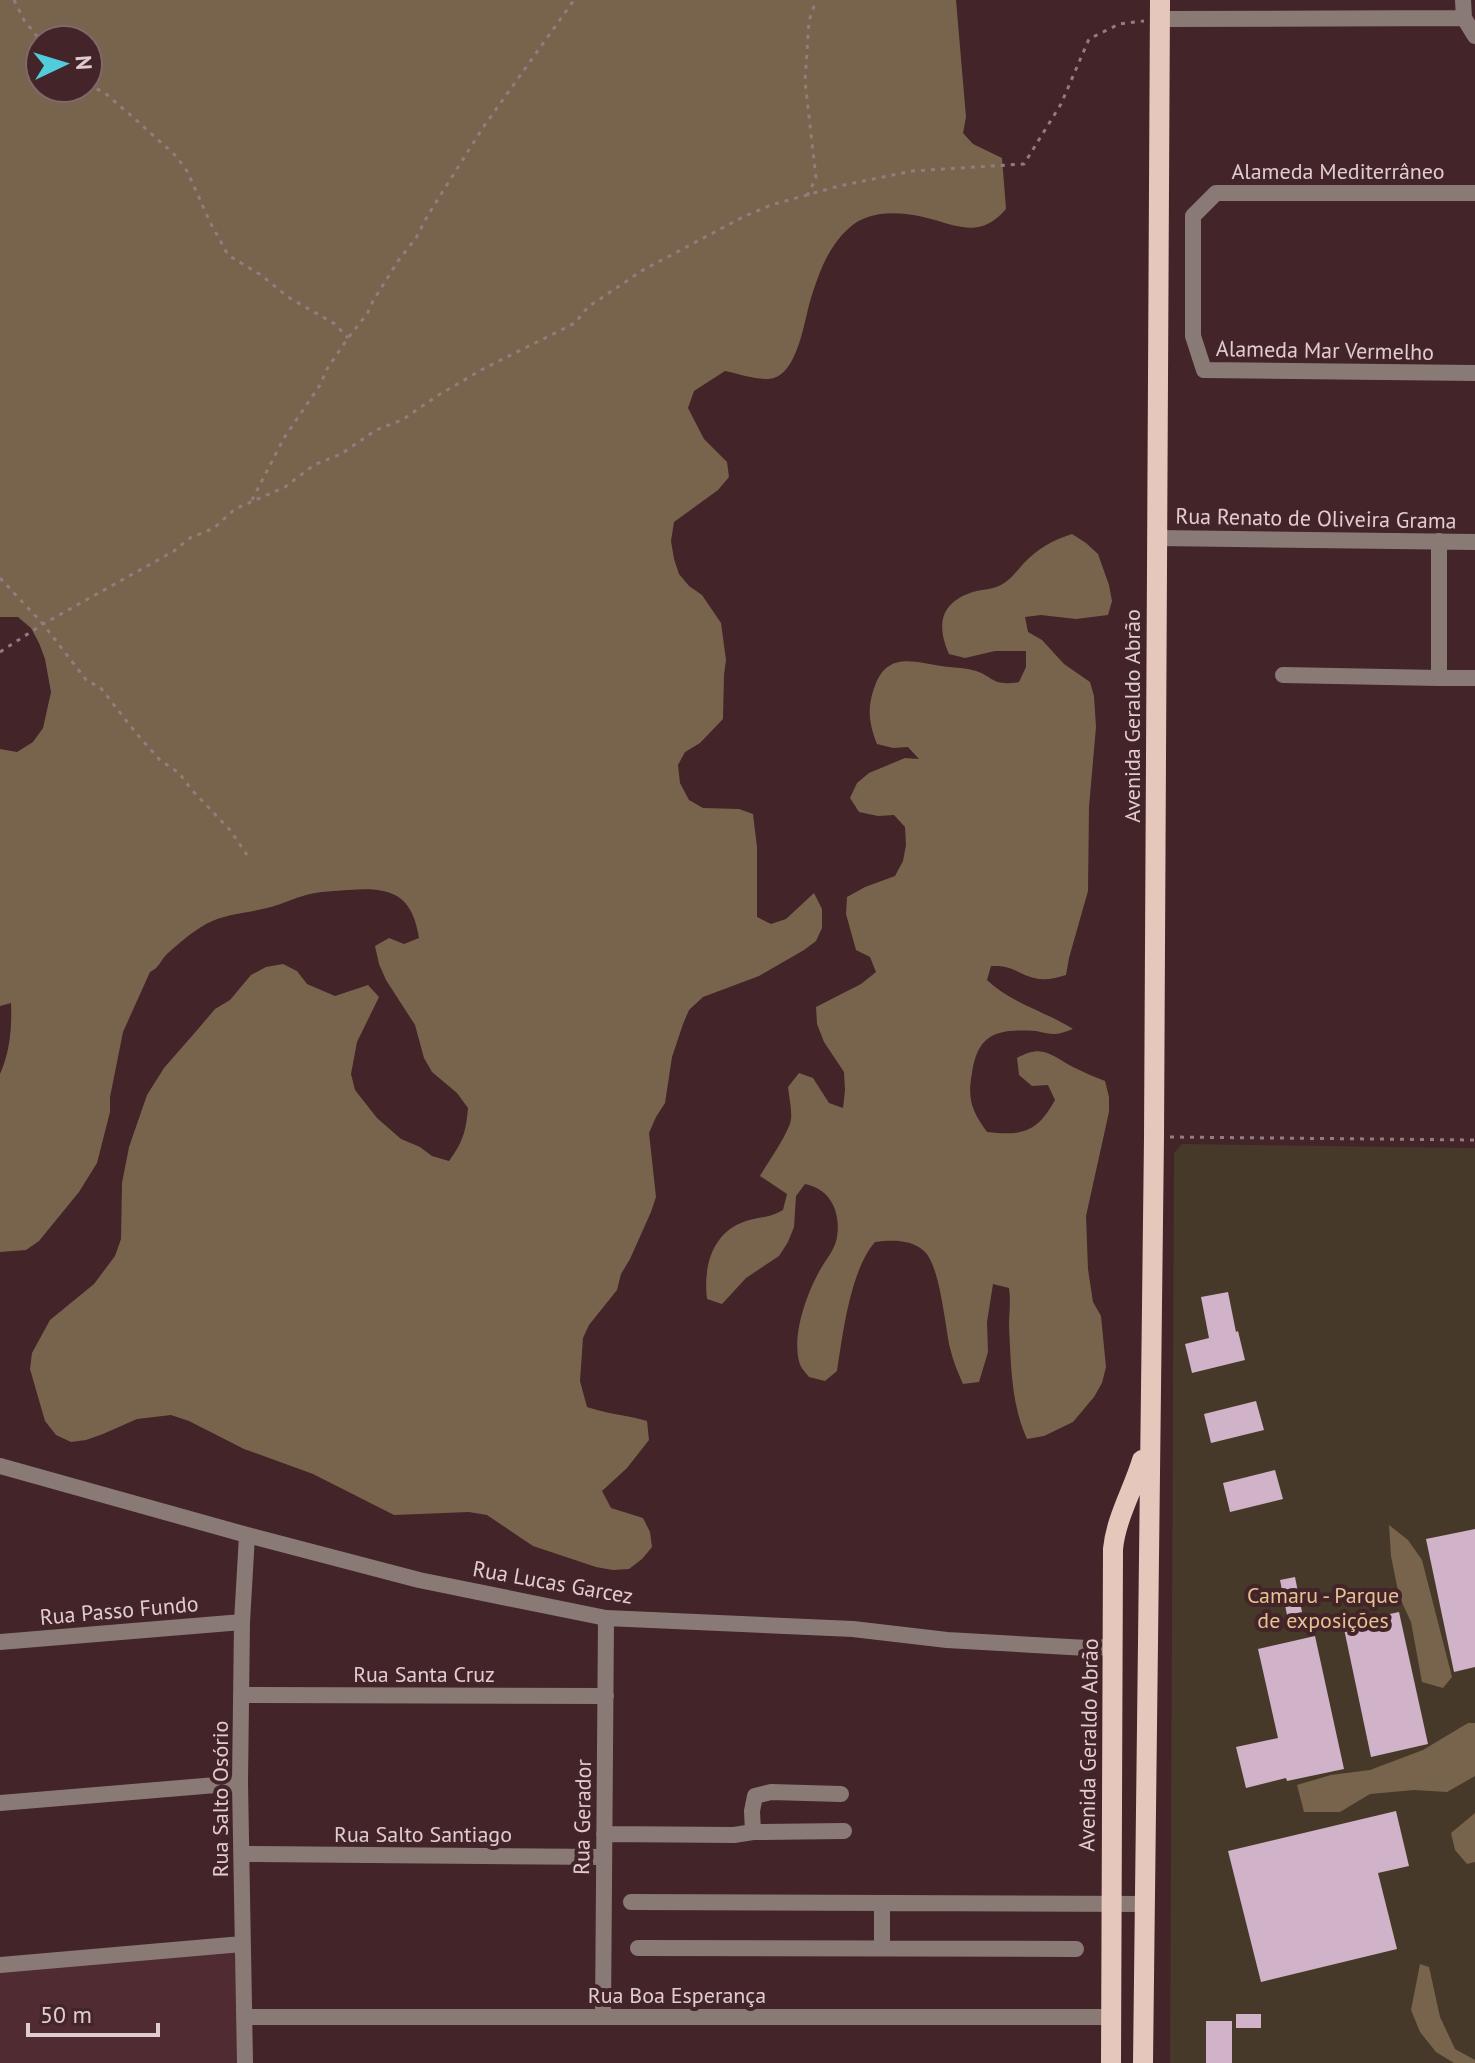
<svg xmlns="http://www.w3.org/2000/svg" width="1475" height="2063" font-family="'PT Sans',sans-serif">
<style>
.built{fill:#502b32}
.green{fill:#473929}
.forest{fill:#78644c;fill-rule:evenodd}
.building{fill:#d0b3c8}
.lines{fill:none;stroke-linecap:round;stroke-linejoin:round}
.path{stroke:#947b7f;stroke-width:3;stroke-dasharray:4 6;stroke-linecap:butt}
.minor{stroke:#8a7a75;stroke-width:16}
.major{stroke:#e6c7bb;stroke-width:20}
.labels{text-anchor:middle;stroke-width:8;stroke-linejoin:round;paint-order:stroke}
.street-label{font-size:22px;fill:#e1cccf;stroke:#422429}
.park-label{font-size:22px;fill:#e7c293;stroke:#422429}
</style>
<rect width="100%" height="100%" fill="#422429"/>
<path class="built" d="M242,1944L245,2063H0V1967Z"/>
<path class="green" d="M1182,1144L1475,1148V2063H1170L1174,1153Z"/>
<path class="forest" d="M0,0H956L966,117L963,133L973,144L1002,158L1006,209C984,235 964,229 935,220C908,212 870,207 848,229C828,247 819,273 811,298C804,320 798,378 768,379C754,379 739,374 725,371L694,391L688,408L704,439L727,462L729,477L718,490L674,522L671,541L674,559L679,574L689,586L702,595L721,623L726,660L724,675L723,719L700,743L685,752L678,765L680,783L689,800L703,808L739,809L753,814L757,847V917L771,924L786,919L814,893L822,909V928L816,941L804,950L759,976L703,997L689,1010L683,1024L672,1057L665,1103L656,1117L649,1133L656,1197L651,1212L630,1259L621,1274L617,1290L589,1325L583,1338L580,1381L587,1407C607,1414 627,1415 647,1421L649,1440L627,1468L602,1491L611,1508L643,1518L650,1532L652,1547L642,1559L629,1569L613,1570L596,1567L533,1546L487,1515L469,1512L394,1515L313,1474L244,1449L189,1421L171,1415L137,1419L103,1434L86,1440L71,1442L56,1435L45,1421L30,1369L32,1353L50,1320L94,1284L115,1256L121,1239L122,1183L129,1147L147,1095L164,1068L198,1029L215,1009L230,1000L251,975L266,967L283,964L297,971L307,984L335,996L368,985L379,997L357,1042L351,1074L355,1090L377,1118L401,1139L420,1147L432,1156L449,1161C463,1142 466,1131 468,1108L457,1093L432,1072L424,1058L415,1025L386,980L379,964L375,946L389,938L404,944L419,938C412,893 390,887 349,890C335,891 320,891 306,895C294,898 283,904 271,907C250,913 226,913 206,924C192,932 178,944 167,954C160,961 159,968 150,972L123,1032L110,1097V1112L97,1163L79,1192L39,1241L26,1250L0,1252V1074C10,1052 12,1027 11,1003L0,1006V749L17,752L33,742L43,728L51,692L45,659L39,643L31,628L18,617H0ZM40,40H88V88H40Z
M1072,534L1086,543L1098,554L1109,585L1112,601L1108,615L1076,619L1041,615L1025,617L1028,632L1042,640L1064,664L1090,682L1094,696L1096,727L1089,807L1088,891L1069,958L1066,975C1056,978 1045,981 1034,978C1016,973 1013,965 991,966L987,980C1011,1003 1045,1011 1073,1029C1067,1031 1060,1034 1055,1034C1048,1034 1042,1032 1036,1031C999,1029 978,1032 972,1073C967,1099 972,1111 987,1132C1024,1136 1037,1132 1055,1100L1048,1085L1032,1086L1019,1075L1017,1058C1044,1043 1051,1056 1075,1068C1085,1073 1095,1077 1105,1081L1109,1097V1112L1086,1216L1088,1269L1093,1302L1101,1316L1106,1367L1102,1383L1094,1397L1073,1422L1044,1436L1027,1439C1011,1404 1011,1364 1009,1326C1009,1313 1011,1301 1009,1288L993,1284L987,1322L988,1352L979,1382L963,1384C958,1373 953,1361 950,1348C945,1326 940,1265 924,1251C911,1239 891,1240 875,1242C850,1271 843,1334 837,1371L825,1381L809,1377C805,1372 800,1367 799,1361C792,1334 807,1293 820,1270C826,1259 835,1250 837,1237C841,1211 830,1189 805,1184L796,1196L794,1227L788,1242L779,1256L746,1278L722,1304L707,1299C703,1267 712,1232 746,1221C761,1216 767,1219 783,1210L787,1194L760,1176C767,1164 790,1131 791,1119C792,1109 789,1097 788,1087L799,1073L813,1078L829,1103L843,1108L845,1090L844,1072L824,1042L817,1024L816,1007L861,984L876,972L870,957L856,950L846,914L847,897L865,887L895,876L903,861L906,845L905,827L894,815L878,816L859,812L850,798L857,783L869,773L905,758L919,759L908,747L893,748L877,744C868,721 867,706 876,683C889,652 915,662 941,666C951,668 962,667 972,670C994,675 990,687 1019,682L1026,667V651H995L965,658L949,654C937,627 939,604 970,593C980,589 992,590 1001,585C1010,580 1017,571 1024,563C1037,549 1053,540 1072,534Z
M1389,1525L1408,1540L1422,1560L1452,1677L1443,1688L1422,1682L1411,1622L1399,1596L1391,1556Z
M1468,1723H1475V1776L1447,1792L1414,1790L1370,1794L1340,1812H1304L1297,1785L1331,1775L1370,1770L1423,1750Z
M1475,1813V1862L1467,1864L1455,1850L1451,1833Z
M1420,1964L1429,1967L1440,2017L1455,2049L1475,2060V2063H1454L1436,2052L1420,2032L1411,2010Z"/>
<path class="building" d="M1228,1292L1236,1332L1238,1331L1245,1360L1192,1373L1185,1344L1209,1338L1201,1297Z
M1256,1401L1264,1430L1211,1443L1204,1414Z
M1275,1470L1283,1499L1230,1512L1223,1483Z
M1475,1529V1667L1454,1672L1426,1539Z
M1295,1577L1302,1612L1287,1615L1280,1580Z
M1399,1612L1428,1744L1371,1757L1343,1624Z
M1315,1636L1344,1769L1287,1781L1286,1778L1246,1788L1236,1747L1278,1738L1258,1649Z
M1396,1811L1409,1866L1378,1873L1397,1949L1261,1982L1228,1851Z
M1236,2014H1261V2028H1236Z
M1206,2021H1232V2063H1206Z"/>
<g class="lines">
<path class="path" d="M14,0L24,20L40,40
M88,84L106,94L135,119L176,156L187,171L210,222L228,255L261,275L288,297L335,324L348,338
M807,196L816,178L805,81L809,21L816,0
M252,500L284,438L320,385L327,369L348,338L367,314L373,301L398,261L416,238L428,215L482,129L574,0
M0,578L43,624L87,681L100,687L136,733L160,760L179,773L191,789L230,830L247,855
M0,652L43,624L174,551L190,538L214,528L235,509L285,487L314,465L341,454L376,430L402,420L437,396L483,369L575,323L588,307L643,270L743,217L771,205L839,186L912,171L1024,164L1061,104L1089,39L1119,24L1144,21
M1170,1137L1475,1140"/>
<path class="minor" d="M1463,0L1464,18L1475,36
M1160,19L1464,18
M1475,193H1216L1193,216V336L1204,370L1475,373
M1157,538L1475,542
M1439,541V678H1475
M1283,675L1439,678
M0,1466L247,1535L419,1580L606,1618L853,1629L947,1640L1087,1648L1113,1647
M0,1642L242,1622
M241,1695L606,1696
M0,1803L240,1783
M753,1832L844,1831
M604,1834L734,1835L753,1832L752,1811L755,1796L771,1792L841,1794
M242,1854L604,1857
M631,1902L1145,1904
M882,1947V1904
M638,1948L1076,1949
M0,1965L242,1944
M603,2016L606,1618
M244,2017H1110
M245,2063L240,1783L242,1622L247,1535"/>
<path class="major" d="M1111,2063L1113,1549C1116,1518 1133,1490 1142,1460
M1143,2063L1154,1137L1160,0"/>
</g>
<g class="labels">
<g class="street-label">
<text x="1338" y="179">Alameda Mediterrâneo</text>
<text transform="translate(1325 350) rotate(1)" y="8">Alameda Mar Vermelho</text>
<text transform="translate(1316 518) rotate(1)" y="8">Rua Renato de Oliveira Grama</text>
<text transform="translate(1132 716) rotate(-90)" y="8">Avenida Geraldo Abrão</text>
<text transform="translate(553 1582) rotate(10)" y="8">Rua Lucas Garcez</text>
<text transform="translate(119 1610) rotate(-5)" y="8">Rua Passo Fundo</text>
<text x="424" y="1682">Rua Santa Cruz</text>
<text transform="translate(1088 1745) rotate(-89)" y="8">Avenida Geraldo Abrão</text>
<text transform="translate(220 1799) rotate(-90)" y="8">Rua Salto Osório</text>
<text transform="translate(582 1817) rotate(-89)" y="8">Rua Gerador</text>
<text x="423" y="1842">Rua Salto Santiago</text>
<text x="677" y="2003">Rua Boa Esperança</text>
</g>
<g class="park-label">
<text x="1323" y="1603">Camaru - Parque<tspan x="1323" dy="25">de exposições</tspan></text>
</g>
</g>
<g transform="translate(64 64) rotate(86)"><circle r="38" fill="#422429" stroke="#82676b" stroke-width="2"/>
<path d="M0-6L14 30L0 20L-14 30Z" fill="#52cbda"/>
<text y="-12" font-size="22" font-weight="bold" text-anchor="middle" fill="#e1cccf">N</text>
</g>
<path d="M28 2023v12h130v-12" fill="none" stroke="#e1cccf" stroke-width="4"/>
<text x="40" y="2023" font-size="24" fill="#e1cccf" stroke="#422429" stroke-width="6" paint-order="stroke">50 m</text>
</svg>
